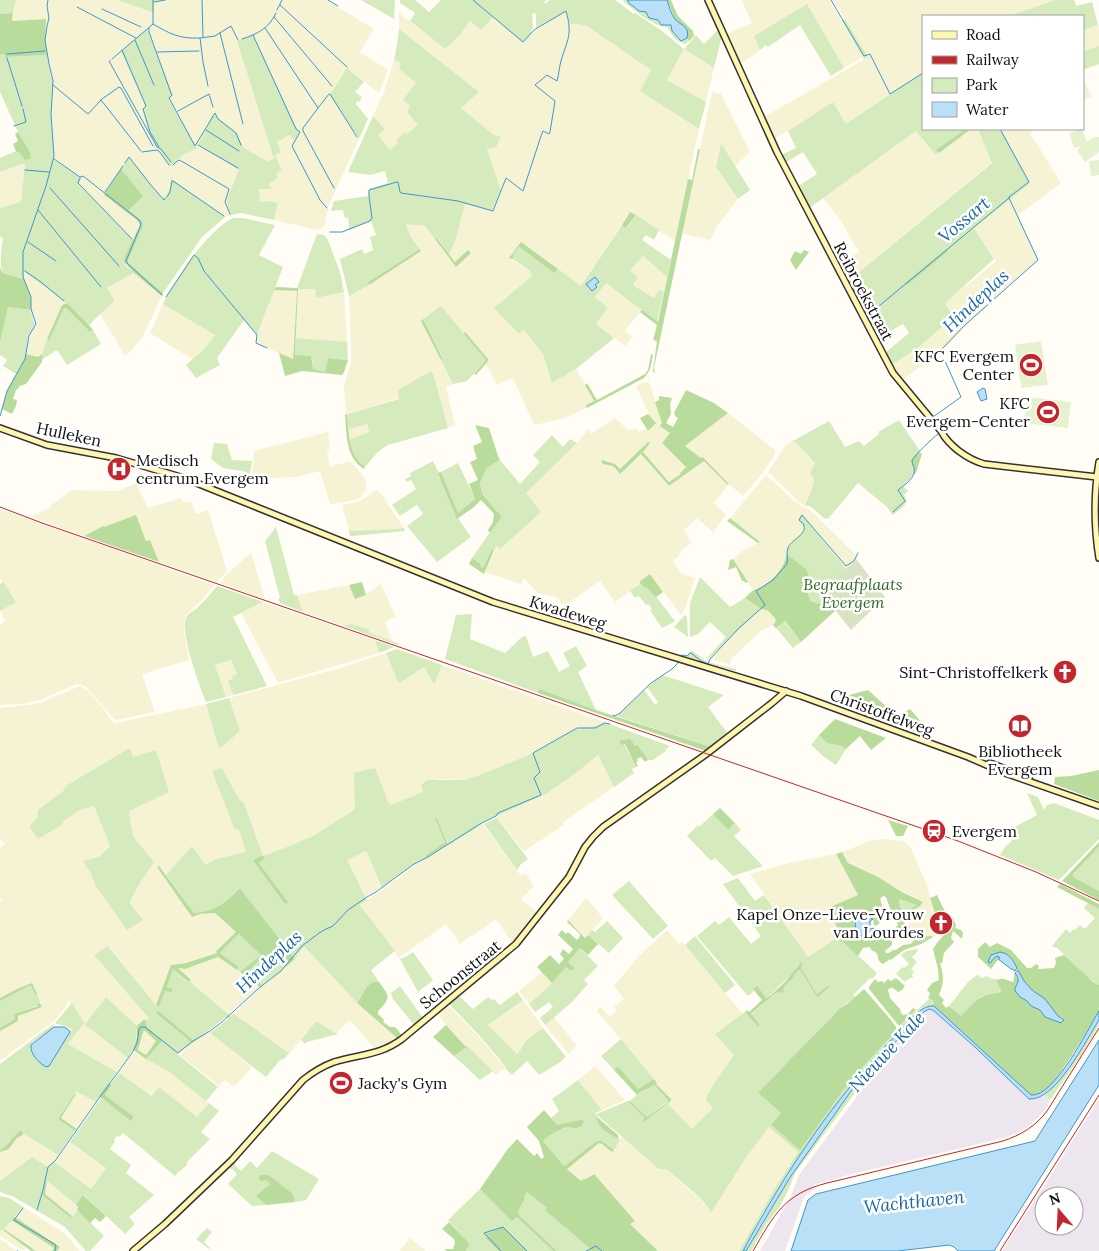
<svg xmlns="http://www.w3.org/2000/svg" width="1099" height="1251" font-family="Lora,serif">
<style>
.industrial{fill:#eee6ef;fill-rule:evenodd}
.farmland{fill:#f6f3d4;fill-rule:evenodd}
.green{fill:#d5ebbd;fill-rule:evenodd}
.forest{fill:#b9dc9c;fill-rule:evenodd}
.cemetery{fill:#d9e3c4}
.pitch{fill:#e6f2cf}
.water{fill:#b9e0f7;stroke:#3f96cf}
.lines{fill:none;stroke-linecap:round;stroke-linejoin:round}
.stream{stroke:#3f96cf;stroke-width:1}
.secondary-casing{stroke:#333;stroke-width:8}
.secondary{stroke:#fff6b0;stroke-width:5}
.rail{stroke:#c4262e;stroke-width:1}
.labels{text-anchor:middle;stroke-width:5;stroke-linejoin:round;paint-order:stroke}
.street-label{font-size:16px;fill:#111;stroke:#fff}
.poi-label{font-size:16px;fill:#111;stroke:#fff;text-anchor:end}
.park-label{font-size:16px;font-style:italic;fill:#2f6b1f;stroke:#fff}
.water-label{font-size:18px;font-style:italic;fill:#1768a6;stroke:#fff}
</style>
<rect width="100%" height="100%" fill="#fffdf5"/>
<path class="industrial" d="M930,1009L934,1011L976,1048L1029,1099L1039,1097L1044,1094L1050,1100L1045,1110L1029,1126L1015,1134L1003,1138L936,1154L848,1175L813,1185L814,1189L805,1196L803,1200L785,1251H760L790,1198L799,1175L864,1087L894,1057L890,1049L925,1011Z
M1099,1099V1251H1002L1044,1186ZM1044,1196H1074V1226H1044Z"/>
<path class="farmland" d="M16,0H117L153,13L154,2L168,0H326L374,29L360,52L388,70L379,93L348,69L354,133L359,139L328,207L325,225L323,228L318,230L274,220L278,203L269,201L260,202L259,189H272L269,184L278,178L275,174V155L277,142L291,135L293,139L237,41L274,159L267,161L243,148L235,131L213,114L239,170L228,196L227,202L230,215L225,217L172,178L170,189L163,199L129,158L104,195L137,220L139,223V227L133,240L78,184L82,177L53,160L54,152L51,110L53,83L50,74L45,38L46,20L12,21ZM147,30L172,96L167,98L183,155L171,165L146,106Z
M744,0H829L863,57L844,68L807,5L754,36L760,50L739,65L726,34L752,23L742,1Z
M833,0H1055L1009,16H923V72L846,124L833,102L788,131L773,139L764,118V117L868,57Z
M566,11L570,24H577L587,26L652,70L640,91L699,129L675,241L630,212L581,286L509,258L530,272L532,276L524,329L543,354L552,383L576,369L594,401L586,405L587,408L562,419L534,425L513,378L497,385L486,364L489,360L465,333L464,334L441,307L421,321L453,384L446,387L455,425L448,428L434,376L399,398L346,414L344,386L351,363V341L349,296L369,285L421,251L408,233L406,224L425,226L456,267L468,250L456,262L449,254L455,242L465,203L501,190L487,149L498,137L494,135L461,108L479,92L399,29V13L445,49L459,36L470,21L492,17L532,33Z
M1098,25L1099,30V46L1083,51V30Z
M684,49L714,68L706,102L667,80Z
M394,60L401,63L400,69L416,83L411,106L407,112L418,125L407,135L405,133L397,140L398,143L390,150L378,135L385,129L373,116L384,92Z
M1083,80L1092,96L1083,101Z
M712,92L721,94L750,152L735,166L720,144L716,167L738,199L718,225L710,240L682,234Z
M971,129H978L992,162L847,282L839,267L859,251L854,244L843,224L823,198L916,131L935,154Z
M1001,129H1037L1030,133L1061,183L1018,215L1038,260L1006,288L965,327L942,351L902,380L892,365L918,348L953,317L944,303L964,286L965,287L996,261L974,228L1029,182Z
M25,162L21,202L0,208V172Z
M643,256L667,277L664,292L659,291L654,298L632,285L638,277L630,270Z
M23,272L66,303L62,305L47,339L42,354L38,357L26,354L30,338L37,323L31,310V299L24,279Z
M134,273L162,296L143,336L130,352L125,356L100,314L115,301L107,288Z
M606,283L642,310L625,330L632,337L625,346L596,324L608,308L595,297Z
M298,289H315L316,298L344,292L347,342L296,338Z
M274,290L297,291L293,360L255,342Z
M163,304L215,335L205,348L192,359L150,333Z
M644,382H649L662,423L670,433L662,443L686,467L680,472L681,474L670,482L642,452L620,469L610,462L602,461L603,464H611L617,469L619,474L641,454L669,486L704,461L728,485L714,503L726,515L713,532L697,518L684,530L688,535L687,537L692,542L681,551L679,554V556L673,561L682,574L695,578L685,608L681,615L650,574L639,582L640,584L615,602L600,581L564,606L556,597L538,593L524,578L521,584L485,572L497,545L500,549L526,493L577,443L589,428L591,434L615,418L629,431L635,428L639,432L645,429L648,431L655,423L648,414H649L636,386Z
M728,413L775,450V454L762,474L743,496L729,484L704,457L701,459L685,446Z
M367,424L369,432L349,440V429Z
M328,432L330,449L327,450L330,467L350,461L362,474L366,481V490L360,498L351,501L330,504L320,471L296,477L252,479L254,451Z
M791,442H795L815,464L811,475L813,478L814,483L805,506L799,502L768,472L785,446Z
M766,475L799,505L809,509L856,555L857,560L846,569L801,516L799,521L805,528L804,531L787,548V554L785,564L767,583L759,589L753,590L733,559L742,551L760,542L730,518Z
M136,483L148,508L181,498L184,503L191,501L196,514L208,510L227,571L216,582L159,562L150,540L146,542L103,526L84,536L31,517L51,507L50,506L72,490L117,491Z
M374,491H378L381,494L404,528L396,529L349,531L342,505L358,502L369,495Z
M0,509L214,585L202,600L185,616L184,632L189,660L142,674L155,712L115,720L86,687L81,685L77,684L40,700L21,704L0,705V625L5,621L0,611L16,601L7,587L0,578Z
M251,553L265,599L220,583L227,574Z
M381,584L396,617L385,622L392,641L370,633L351,624L344,626L303,612L297,595L349,585L355,598L366,595Z
M263,602L375,640L379,653L278,683L241,613Z
M761,609L767,610L775,618L776,621L773,625L762,630L731,659L730,664L708,659Z
M386,653L398,682H401L424,667L434,684L442,665L604,722L599,726L589,728H579L574,730L531,754L475,777L463,780L437,779L423,792L391,805H389L355,809L315,835L292,845L263,856L244,803L239,799L222,768L213,771L234,828L239,829L246,852L216,859L206,865L192,846L166,875L159,866L192,917L200,914L215,913L236,932L216,950L217,953L186,963L171,965L156,1005L109,946L94,955L150,1018L146,1021L143,1019L137,1026L106,997L85,1024L128,1058L117,1072L68,1044L85,1024L69,1000L62,1012L54,1021L1,1060L0,1059V1031L18,1021V1016L42,1007L32,983L19,988L0,998V902H2V900L0,899V848L5,844L0,838V708L28,705L40,703L80,686L88,691L103,708L110,719L115,723L206,704L216,738L240,731L229,698L337,669ZM130,749L133,757L129,811L133,836L154,862L140,883L130,901V903L143,920L90,872L84,861L99,857L110,846L94,806L80,810L61,822L62,824L29,826L35,821L39,809L63,791L67,785Z
M232,660L237,674L233,679V694L234,695L226,697L215,665Z
M598,755L614,787L563,822L564,825L524,851L496,816L546,794L576,773Z
M483,824L521,876L525,873L534,886L521,899L538,913L513,944L496,919L472,936L471,935L460,944L446,924L399,958L360,904L387,887L414,866Z
M882,839L902,841L906,843L911,848L928,888L930,898L940,928L943,930L940,933L933,937L932,936L915,937L908,926H906L901,917L920,906L923,902L848,863L842,852L870,841Z
M366,851L382,887L366,897L346,860Z
M836,854L858,895L830,913L839,931L833,937L835,939L808,957L750,874L789,863Z
M586,898L603,918L586,938L568,920Z
M667,930L679,944L682,942L743,1014L715,1034L734,1055L718,1077L706,1097V1100L713,1108L692,1130L668,1104L670,1102V1099L656,1084L657,1083L654,1079L597,1011L600,1006L610,1017L617,1011L614,1007L624,999L614,986L640,955Z
M304,946L357,1003L397,1038L387,1045L376,1050L350,1020L336,1033L316,1021L289,1054L234,1014L261,987H260L229,1014L189,981L190,980L177,968L185,969L218,957L260,987L295,959Z
M542,972L552,983L529,1004L519,991Z
M523,1000L543,1028L527,1040L516,1054L488,1025Z
M448,1005L478,1036L506,1068L496,1075L468,1045L466,1047L437,1014Z
M554,1017L576,1045L569,1054L545,1025Z
M145,1030L156,1041L146,1055L138,1051Z
M210,1033L252,1067L234,1087L225,1080L219,1086L180,1055L187,1049L186,1046L205,1034Z
M134,1052L168,1071L209,1103L197,1117L159,1087L153,1096L119,1073Z
M595,1066L625,1100L602,1110L578,1080Z
M77,1090L96,1102L77,1129L61,1118L76,1094L75,1093Z
M769,1127L798,1152L773,1191L739,1251H658L630,1224L634,1221L593,1174L584,1180L581,1181L567,1168L599,1143L602,1144L612,1151L622,1137L663,1169L667,1170L670,1172L701,1200L711,1213L745,1159Z
M24,1134L58,1155L54,1162L48,1167L32,1157L0,1181V1152L9,1149L17,1138Z
M70,1142L106,1168L91,1189L54,1163Z
M47,1181L78,1207L72,1216L45,1194Z
M23,1207L64,1233L80,1251H57L60,1247L15,1217Z
M11,1220L54,1248L52,1251H35L31,1246L4,1229Z
M3,1230L26,1247L23,1251L0,1236V1231Z
M410,1238L426,1251H400Z
M0,1239L17,1251H0Z"/>
<path class="green" d="M0,0H16L13,13L0,14Z
M117,0H168L154,2V13Z
M361,0H395L394,19Z
M400,0H415L429,12L441,0H547L544,2L545,4L550,0H615L634,14L635,13L662,31L684,49L696,35L704,44L719,29L722,35L714,68L684,49L667,80L706,102L699,129L640,91L651,70L587,26L577,24H570L566,11L536,29V13L532,14L533,28L531,31L532,33L523,43L493,17L481,30L470,21L459,36L445,49L410,21L415,13L400,3Z
M623,0H627L629,3L639,11L646,12L653,19L658,20L659,23L666,25H671C675,33 675,35 684,40L687,38L689,41L685,44C675,41 672,35 667,27C654,27 635,10 625,3Z
M1055,0H1074L1076,6L1092,2L1098,25L1083,30V16H1009Z
M807,4L844,68L831,76L800,25L768,47L766,45L760,50L754,36Z
M845,19L868,57L864,59L842,21Z
M147,29L173,96L168,99L197,148L183,155L170,166L151,136L143,110L146,106L121,52Z
M399,29L479,92L461,108L494,135L501,137L496,147L487,149L501,190L492,210L465,204L455,242L449,254L438,238L435,239L425,226L406,224C409,235 413,241 420,249L368,282L369,285L349,296L340,259L362,249L364,254L373,250L370,237L376,235L371,221L349,230L348,217L345,218L343,210L331,211L334,201L368,196L369,189L388,183L385,171L370,175L348,172L373,116L385,129L378,135L390,150L398,143L396,140L405,132L407,134L418,125L407,112L410,106L403,100L416,83L399,69L401,63L394,60L397,45Z
M253,35L299,133L294,140L290,135L277,142L281,152L275,155L282,170L276,174L278,178L269,184L272,189H259L260,202L269,201L278,203L274,220L241,213L230,215L227,202L228,196L239,170L198,145L213,114L235,131L244,148L267,161L274,159L237,41Z
M1099,46V64L1083,70V51Z
M4,54L5,57L47,55L50,74L53,83L51,110L54,152L53,160L82,178L78,184L133,240L125,256V265L134,273L107,288L115,301L100,314L89,325L67,303H66L24,272V279L2,273C0,261 1,250 3,238L0,237V208L21,202L25,163L0,172V158L16,151L21,154L30,152L18,132L0,92V55Z
M347,68L364,82L355,92L362,97L359,102L357,101L356,104L368,119L359,139L330,95Z
M923,72V129H966L937,150L938,152L935,154L916,131L808,209L797,187L817,174L803,152L785,163L781,155L796,148L788,131L833,102L846,124Z
M978,129H1001L1030,183L974,228L994,259L945,303L953,317L918,348L892,365L885,353L909,333L903,324L878,338L847,282L992,163Z
M721,143L750,190L738,199L716,167Z
M129,158L163,199L170,189L171,178L225,217L202,237L163,293L128,263V260L143,226L140,219L129,210L142,196L121,169Z
M636,215L659,230L654,240L646,235L642,240L671,260L667,277L643,256L630,270L638,277L633,285L654,298L659,290L664,292L657,322L606,283L595,297L608,308L596,324L614,338L576,369L552,383L543,354L524,330L518,333L494,308L532,276L530,271L513,259V254L518,247L554,273L558,269L581,286L622,225L627,228Z
M233,218H243L275,225L259,255L283,267L257,335L244,320L217,358L220,365L196,378L186,365L205,348L215,335L163,304C174,280 209,229 233,218Z
M317,234L324,235L327,238L340,272L344,292L316,298L315,289H298L297,288Z
M441,306L486,360L467,381L453,384L441,360L443,358L423,319Z
M8,307L30,310L35,325L28,337L25,359L16,374L3,366L7,360L0,355V343Z
M64,308H66L90,332L93,330L101,344L67,365L58,351H55L42,360V354L47,339H49Z
M296,338L347,342L348,360L328,358L325,372L313,369L312,359L295,355Z
M431,371L434,376L448,428L388,445C378,450 372,459 365,467C355,459 352,453 349,440L369,432L367,424L349,429L347,414L399,399L398,390Z
M899,420L922,454L919,453L911,461C915,475 913,476 903,486L908,491L904,495L907,501L904,506L893,515L887,507L858,483L828,519L826,518L825,519L810,506H805L814,483L813,478L810,473L815,463L795,442H791L829,421L845,447L859,441L864,446L879,434L878,432Z
M552,435L563,447L570,439L577,443L526,493L541,512L500,549L497,546L494,550H492L483,568L480,566L481,564L472,558L490,532H491L502,517L483,495L481,489L480,483L485,471L488,467L500,460L520,484L540,462L533,455Z
M214,443L227,444L232,460L252,461L250,474L242,471L223,468L211,459Z
M433,461L439,473L458,519V518L471,537L437,562L407,526L423,514L417,505L400,516L392,505L416,489L411,480L407,482L405,479L411,476L410,473Z
M458,463L475,499L458,513L441,472Z
M802,515L846,569L819,590L832,605L816,603L810,601L806,586V569L787,554V548L804,531L805,528L799,521V518Z
M275,527H276L294,595H297L303,612L280,603L278,599L280,598L265,541L274,530Z
M404,528L405,531L353,536H350L349,531L396,529Z
M700,577L730,607L745,598L761,609L708,659L707,658L726,637L710,622L698,634L690,637V603Z
M3,582L7,587L16,602L0,611V584Z
M640,584L644,588L646,587L654,594L675,621L672,623L662,628L650,610L652,609L648,604L646,605L639,596L635,598L630,591Z
M217,586L263,602L233,617L267,686L234,695L233,694L228,681L233,679L232,676L237,674L231,660L215,665L226,697L206,702C200,688 178,628 187,616C190,612 196,610 199,606C206,600 211,593 217,586Z
M472,614L470,639L505,653L522,637L526,636L533,657L548,651L559,672L570,666L563,653L576,646L587,666L578,672L596,710L540,690L538,693L445,659L456,615Z
M685,615L687,617L688,637L674,627Z
M784,621L801,642L793,648L776,628Z
M351,624L368,629L370,633L400,644L398,645L344,626Z
M375,640L394,647L379,653Z
M397,649L442,665L434,685L424,667L401,682H398L386,653Z
M691,651L694,652L707,662L736,669V671L685,657Z
M662,675L724,695L708,707L728,734L711,747L617,716L644,690L655,705L658,702L647,687Z
M229,698L240,731L219,749L206,704Z
M604,722L670,746L665,750L666,751L653,760H648L638,745L635,746L630,738L626,740L624,744L636,767L632,769L634,773L616,786L614,787L598,755L576,773L546,794L481,823V825L449,845L437,818H435L445,842L425,856L426,858L413,865L382,887L366,851L347,860L367,900L360,905L395,951L371,970L379,982C367,983 364,994 357,1003L304,946L295,959L240,888C222,903 220,910 194,913L166,875L192,846L206,865L216,859L246,852L239,830L234,828L212,771L222,768L239,799L244,803L263,856L292,845L315,835L355,809L354,773L375,768L389,804L391,805L423,792L421,786L424,782L428,780H463L475,777L531,754L574,730C585,726 594,729 604,722ZM265,858L259,863L288,902L253,860Z
M819,735C823,738 825,742 829,743C835,745 840,745 846,749L836,765L823,756L811,745Z
M130,748L133,757L156,750L169,792L129,811L133,836L154,862L140,883L130,901V903L143,920L127,930L96,886L90,872L83,861L99,857L110,846L94,806L80,810L62,822L63,824L38,839L29,826C31,824 36,821 37,817C38,814 37,812 39,809L63,791L67,785Z
M1027,793L1038,797L1044,810L1047,805L1054,803L1099,820V839L1059,880L1000,855L1005,847L1012,841L1007,831L1037,815Z
M713,814L728,830L735,823L741,830L734,836L763,866L733,876L715,858L711,861L687,836L698,825L700,826Z
M497,818L528,859L521,864L517,870L484,824Z
M1099,847V891L1073,877V874Z
M738,878L755,901L764,895L808,957L835,939L843,942L877,973L872,979L870,978L853,995L855,997L840,1008L758,1093L781,1113L771,1125L800,1149L851,1080L894,1033L899,1026L929,999C933,1001 934,1002 934,1006L926,1007L921,1010L890,1042L853,1083L798,1157L763,1213L743,1251H739L773,1191L798,1152L769,1127L745,1159L711,1213C702,1196 683,1184 670,1172L666,1169H659L598,1116L595,1117C597,1120 597,1123 599,1125C603,1131 614,1136 619,1139L620,1140L614,1150L602,1141H597L564,1166L543,1141C551,1133 562,1126 574,1128L576,1122L557,1125L551,1118L559,1111L552,1099L578,1080L602,1110L595,1113L596,1114L628,1101L646,1118L644,1122L668,1104L692,1129L713,1108L706,1100V1097L718,1077L734,1055L715,1034L745,1012L758,1027L760,1025L751,1015L776,993L784,990V987L792,979L798,970H800L817,997L829,989L828,987L817,994L801,968L799,963C793,974 788,978 779,986C775,990 771,995 766,998L753,989L754,991L750,995H747L697,936L715,921L719,925L729,917L751,944L761,936L723,884Z
M629,881L668,926L653,939L612,895Z
M901,898L917,905L904,913L905,915L901,917L899,901Z
M1088,903L1099,909V985C1085,978 1068,958 1056,947L1055,948L1052,946L1066,929L1070,933L1074,929L1075,930L1080,925L1085,929L1095,918L1084,908Z
M607,921L623,938L609,953L588,935L592,930L595,932Z
M239,934L261,955L240,972L237,970L239,967L220,953Z
M695,936L735,985L725,993L685,945Z
M108,946L156,1005L159,1007L165,990L172,992L167,987L173,969L187,982L189,981L231,1016L234,1014L289,1053L283,1060L281,1059L266,1077L210,1033L228,1019L226,1017L208,1031L193,1040L156,1013L192,1043L177,1054L218,1087L206,1101L168,1071L146,1059L162,1041L147,1027L146,1021L149,1018L94,955Z
M580,948L598,966L584,980L588,984L572,1002L545,1025L540,1018L553,1007L549,1002L535,1012L529,1004L549,986L566,967L569,969L572,965L567,962Z
M917,949L918,951L912,957L917,962L911,969L914,972L912,975L913,978H910L905,982L896,974L902,967L904,968L909,964L901,955L906,951Z
M274,951L287,966L262,985L248,971L263,957Z
M413,952L433,980L418,992L400,959L407,956Z
M977,975L982,978L987,976L992,979H999L997,981L1001,989C995,999 991,992 983,996C974,1001 968,1009 961,1016L949,1006L968,982Z
M29,986H31L35,995L37,994L40,1002L38,1004V1005L15,1014V1019L0,1028V1001Z
M400,986L423,1018L414,1025L393,999L391,993Z
M517,992L523,1000L488,1025L517,1054L527,1040L543,1028L566,1057L559,1063L539,1075L527,1061L512,1075L505,1068L506,1067L501,1062H502L477,1033L449,1004L459,996L473,1009L488,997L492,1000L494,999L500,1005Z
M106,997L137,1026C137,1038 135,1047 128,1058L84,1024L68,1044L117,1072L96,1102L76,1091L58,1119L75,1131L58,1155L24,1134L23,1132L8,1142L5,1147L0,1151V1064L53,1024L54,1027L32,1043L31,1048C33,1056 39,1066 49,1066L72,1029L62,1025L57,1024L55,1023L72,1003L85,1024Z
M1099,1020V1025L1080,1057L1050,1100L1044,1094L1047,1093L1062,1077Z
M316,1021L336,1033L338,1034L307,1042L305,1044L301,1040Z
M621,1039L654,1079L638,1089L618,1068L614,1070L601,1056Z
M467,1045L493,1071L480,1080L454,1056Z
M888,1051L890,1054L863,1082L795,1173L788,1191L779,1208L767,1223L751,1251H746L789,1179L811,1147L860,1079Z
M119,1073L152,1096L159,1087L197,1117L209,1103L219,1111L201,1132L210,1139L186,1163L188,1164C183,1169 180,1170 175,1176L123,1133L119,1137L117,1136L114,1140L115,1142L110,1149L131,1165L126,1173L154,1195L129,1217L135,1224L125,1234L84,1195L76,1205L46,1180L42,1195L71,1218L77,1210L104,1236L90,1251H86L65,1227L14,1197L0,1192V1181L32,1157L48,1167L54,1162L91,1189L106,1168L70,1142L101,1098L131,1120L134,1118L105,1095L112,1086L111,1084Z
M655,1084L666,1097L668,1101L647,1117L630,1101L640,1092Z
M272,1151L319,1179L306,1200L295,1202L293,1194L269,1175H261L270,1184L257,1196L267,1205L252,1206L228,1184L237,1174L232,1169L229,1168L235,1163V1165L241,1171L250,1161L257,1168Z
M480,1189L512,1220L516,1216L553,1251H528L503,1227L487,1238L499,1251H466L470,1244L448,1220Z
M527,1192L547,1208L546,1210L592,1249L588,1251H557L519,1215L518,1212L525,1198L524,1197Z
M0,1196L9,1198L23,1207L3,1230L0,1231Z
M207,1228L212,1232L204,1242L210,1248L209,1249L196,1239Z"/>
<path class="forest" d="M667,0H671L678,16L693,31L694,36L689,41L687,38L688,34L684,27L675,19Z
M13,13L12,21L46,19L45,38L47,55L5,57L4,54L0,55V14Z
M966,129H971L939,153L936,150Z
M18,132L30,152L31,158L25,160L21,154L16,151L13,144L18,141L15,134Z
M698,149H700L656,358L654,367L655,374L653,371L657,341L653,340L657,325L640,312L642,310L658,322L688,179L692,180Z
M121,169L143,196L129,210L140,219L143,226L128,260V263L163,293L162,296L134,273L124,262L125,256L140,225L137,220L104,195Z
M630,212L636,215L626,228L622,225Z
M437,238L455,262L468,250L471,253L456,267L435,239Z
M521,242L558,269L554,273L519,247L513,254V259L509,258Z
M420,249L421,251L369,285L368,282Z
M947,249L948,251L907,285L905,283Z
M804,250L809,252L796,270L790,260L795,251L801,254Z
M0,267L2,273L24,279L31,299V310L8,307L0,343Z
M276,287L297,288L298,289L295,355L311,356L313,369L325,372L328,358L348,360L344,372L342,375L302,371L285,376L279,353L293,359L297,291L274,290Z
M67,303L89,325L93,330L90,332L66,308H64L49,340L47,339L62,305Z
M423,319L443,359L441,360L421,321Z
M465,332L489,360L476,375L474,374L486,360L464,334Z
M26,354L38,357L42,354V362L26,384L19,386V388L16,390L13,399L17,400L16,406L12,414L2,409L7,391L25,359Z
M651,354L653,355C651,364 651,371 644,378L587,408L586,405L594,401L585,385L587,383L597,400L645,374L648,370Z
M686,390L714,403L728,413L685,446L701,458L703,457L729,484L728,485L704,461L669,486L641,454L620,474C614,465 613,466 603,464L601,461L603,460L605,461L615,464L620,469L648,442L650,443L643,452L669,482L681,474L680,473L686,467L662,443L670,433L660,426L662,423L655,402L659,400V396L672,398L670,404L671,414L666,423L673,427L678,418L675,416L674,413Z
M347,414C350,436 347,453 365,467L364,469C345,457 347,434 345,415Z
M648,414L656,423L648,431L640,418Z
M475,425L489,428L498,456L500,460L488,467L485,471L480,483L481,489L483,495L502,517L491,532H489L488,530L493,522L494,514L481,500L474,507L457,519L438,473L441,472L458,513L475,499L469,484L478,480L470,462L477,459L473,446L482,442Z
M919,453L922,454L916,473L914,475V470L911,461L915,455Z
M136,515L146,541L150,540L159,562L84,536L103,526L104,527Z
M730,518L760,542L758,543L727,521Z
M492,549L494,550L484,574L469,564L472,558L481,564L480,566L483,568Z
M787,554L806,569C810,577 808,577 807,585C806,588 809,597 810,601L816,603L832,605L836,610L801,642L785,621L776,628L773,625L776,621L775,618L767,610L761,609L745,598C748,595 751,591 754,590C757,589 760,588 762,587C774,579 784,568 787,554Z
M733,559L748,582L746,583L744,581H742L736,567L728,570L730,560Z
M650,574L663,592L656,597L646,587L644,588L639,582Z
M362,582L366,595L355,599L349,585Z
M539,689L596,710L711,747L706,751L538,693Z
M868,690L898,717L910,709L928,730L925,735L830,700Z
M835,719L886,738L871,750L860,736L846,749L841,746L827,743L819,735Z
M630,738L635,746L638,745L648,760L645,762L641,757L637,759L638,761L636,763L638,766L636,767L625,744L622,745L619,741L621,740H626Z
M1099,770V801L1054,784L1055,777L1071,776Z
M720,808L735,823L728,830L713,814Z
M435,818H437L448,844L426,858L425,856L445,842Z
M888,820L908,826L903,836H896Z
M1099,842V847L1073,874V877L1099,891V900L1062,881Z
M842,852L848,863L878,877L902,892L923,902L920,906L905,915L904,913L917,905L900,899L899,901L900,907L902,911L900,916L906,926L908,925L915,937L932,936L933,937L921,944L904,950L891,960L890,959L883,964L880,962C876,956 880,953 871,950L870,947L863,948L858,956L843,942L835,939L833,937V934L839,931L830,913V907L858,895L836,854ZM883,896L886,897L893,916L898,925L896,927L897,929C910,927 906,931 914,940L911,944L903,945L896,950H893L889,953H886L885,951L892,945V940L890,938L874,931L871,935V938L868,939C860,936 854,931 855,923L865,918L873,919L874,925L876,926L884,919L882,905L880,899Z
M263,856L265,858L259,863L288,902L285,904L253,860Z
M159,866L194,913C217,911 224,903 240,888L295,959L287,966L274,952L263,957L248,971L262,985L260,987L240,972L261,955L239,934L220,953L239,967L237,970L218,957L185,969L178,968L191,980L188,982L173,969L167,987L172,989V992L165,991L159,1007L156,1005L171,965L186,963L217,953L216,951L236,932L215,913L200,914L192,917L157,867Z
M1060,884L1099,904V909L1057,887Z
M937,895L946,914L953,918L956,925L955,928L961,930L963,933L962,939L953,931L951,938L954,942L944,953L942,963H940C944,975 944,984 939,995L944,1000L942,1003L946,1008L949,1006L961,1016C968,1009 974,1000 984,996C989,993 994,995 1000,992L1001,989L997,983V981C1002,976 1007,981 1013,982L1014,979V975L1015,973C1020,979 1018,989 1020,997L1027,1001L1031,1006L1040,1010L1045,1017L1064,1019L1058,1016L1045,999L1032,990L1024,981L1011,957L995,953L993,959L998,956L1000,957L991,969C986,965 983,961 978,957V949L985,942L990,947L997,943L1011,950L1027,968H1031L1036,964L1039,966L1038,969L1054,968L1056,963L1055,958L1064,955L1093,982L1099,985V1011L1083,1038L1053,1084L1037,1095H1031L934,1006L933,1001L928,998L930,993L927,990L932,983L939,980L938,969L933,949L937,943L949,929L948,927H944L943,930L940,928L930,898Z
M568,920L585,938L588,935L598,944L588,955L580,948L568,962L574,967L573,970H570L566,967L552,983L537,967L550,955L559,964L564,959L560,954L563,949L569,954L573,949L558,935L562,930L566,934L568,932L577,940L579,938L580,934L567,922Z
M801,962L802,964L801,968L817,994L828,986L829,988L818,997H817L800,970H798L792,979L784,987L783,993L778,992L776,993L751,1014L760,1025L758,1027L745,1012L747,1010L749,1012L762,1000L753,989L757,986L766,998L770,996L786,981Z
M896,978L905,986L902,990L898,992C895,989 891,985 888,990L890,998L900,1009L901,1013L903,1015L908,1014L913,1008L916,1010L899,1026L869,989V987L875,979L878,982L882,981L884,983L888,979L891,981Z
M374,982H379C389,996 392,997 378,1011V1014L384,1020L383,1022L390,1027H395L402,1035L397,1038L357,1003C363,996 365,985 374,982Z
M32,983L37,994L35,995L31,986H29L0,1001V998L19,988Z
M864,989L891,1020L896,1027V1031L851,1080L800,1150L771,1125L781,1113L758,1093C785,1064 813,1037 840,1008L847,1004Z
M40,1003L42,1007L18,1016V1021L0,1031V1028L15,1019L14,1014L38,1006L37,1004Z
M158,1011L193,1040L205,1033V1034L192,1043L156,1013Z
M144,1019L146,1021L147,1027L162,1041L146,1059L133,1050L137,1037V1026ZM144,1030L156,1041L146,1055L138,1050Z
M446,1025L466,1047L454,1056L433,1037Z
M618,1067L638,1089L654,1079L657,1083L656,1084L671,1099L670,1102L644,1122L643,1121L645,1118L628,1101H630L647,1117L668,1102V1100L655,1085L640,1092L637,1095L614,1070Z
M109,1083L112,1085L105,1095L134,1117L131,1121L99,1096Z
M75,1093L76,1094L61,1118L77,1129L75,1131L58,1119Z
M544,1110L557,1125L581,1120L584,1121C580,1132 572,1126 564,1128C556,1131 549,1135 543,1141L564,1166L597,1141H602L614,1150L612,1152L602,1144L599,1143L567,1169L581,1181L583,1179L584,1180L594,1174L635,1221L630,1224L658,1251H588L591,1249L545,1210L547,1208L527,1192L524,1197L525,1198L518,1212L519,1215L557,1251H553L517,1217L512,1221L480,1189L507,1150L517,1139L534,1156L537,1153L541,1159L544,1157L539,1141L527,1127Z
M595,1117H597L618,1135L619,1139C614,1137 603,1131 599,1125C597,1122 597,1119 595,1117Z
M20,1131H21L24,1134L17,1138L9,1149L0,1152V1151C7,1145 13,1137 20,1131Z
M261,1175H269L293,1194L295,1202L267,1205L256,1196L270,1184L266,1180L260,1181L259,1176Z
M46,1180L47,1181L45,1194L72,1216L71,1218L42,1195Z
M83,1195L106,1216L100,1222L95,1218L90,1223L77,1210L78,1207L76,1205Z
M15,1217L60,1247L57,1251H52L54,1248L11,1220Z
M449,1222L470,1244L466,1251H447L444,1249H453L455,1242L454,1239L442,1229Z
M503,1227L528,1251H499L486,1238L488,1237L486,1234Z
M4,1229L31,1247L35,1251H31L3,1230Z"/>
<path class="cemetery" d="M857,560L885,597L851,630L819,590Z"/>
<path class="pitch" d="M1082,129L1087,142L1095,137H1099V152L1085,162L1077,150L1082,146L1074,148L1069,133Z
M1099,160V175L1091,176L1089,161Z
M1041,341L1048,385L1021,388L1015,345Z
M1027,397L1071,402L1068,428L1024,423Z"/>
<path class="water" d="M627,0H667C669,6 671,14 675,19C681,26 690,26 687,38L681,41L672,31L671,25H661L658,20L649,18L646,12L639,11L629,3Z
M595,277L599,282L595,285L597,287L592,291L586,284Z
M983,388L985,389L987,399L981,401L977,392Z
M862,918L873,919L870,921V925L869,927L871,929L874,928V931L869,939C861,939 853,930 856,921Z
M1000,952C1010,954 1013,960 1017,968L1015,971L1012,969H1011L998,959L1000,958L998,956L995,957L990,963L988,962L991,955Z
M1018,970L1024,981L1032,990L1045,999L1058,1016L1064,1020L1061,1023L1045,1017L1040,1010L1031,1006L1027,1001L1020,997L1015,991V988C1018,983 1020,978 1015,973Z
M930,1006H934L1031,1095C1054,1098 1088,1029 1099,1011V1020C1086,1040 1056,1101 1029,1099L976,1048L934,1011L930,1009L925,1011L860,1079L849,1094L789,1179L746,1251H743C785,1172 835,1097 898,1033C907,1024 917,1009 930,1006Z
M54,1027H64L69,1030L70,1032L51,1063L49,1066L46,1067C38,1062 30,1054 31,1045Z
M1099,1040V1085L994,1251H958L954,1247L949,1245L898,1251H791L808,1200L816,1194L1035,1141Z"/>
<g class="lines">
<path class="stream" d="M202,0L203,37
M328,0L338,6
M831,0L864,56L870,54L890,94L923,73
M154,2L165,0
M280,5L347,67
M77,7L136,38
M102,9L141,27
M277,10L282,0
M274,17L332,86
M153,24C170,34 180,39 200,38L203,62L208,86
M149,28V32L171,93L172,95L169,98L195,146L215,113L218,119L236,133L241,145
M265,28L318,108L303,128V131L334,188
M220,33L243,124
M253,35L296,129L300,132L292,146L320,200L327,208
M200,38L215,36L231,26L238,40
M242,39C258,34 269,28 276,13
M135,40L154,85
M122,50L146,106L143,109L150,132L159,147
M157,52L199,51
M7,54L45,51
M7,58L22,106
M112,59L153,24V0
M110,61H109L157,147L161,149L171,162
M53,85L88,114L102,99L119,87L121,88L153,146
M101,100L141,151
M318,108L329,94H330L357,137
M178,111L209,94L213,107
M14,126L26,122L23,109
M206,130L239,151
M198,145L238,168
M142,152L157,150L159,151L169,165
M54,159L80,177L83,176L139,220L141,223L140,227L126,261L127,263L162,295
M125,163L129,157L150,184L164,200L165,198
M173,165L176,162L179,160L183,162L229,189L225,202L230,214
M25,170L49,172
M80,178L78,183L132,239
M50,188L119,266
M105,192L123,166
M167,197L170,192L172,181H173L224,216
M38,210L101,287
M330,232H342L370,221L372,218L369,196V190L397,182H398L400,192L401,193L458,201L493,211L506,178L523,191L541,136L543,131L549,134L550,132L555,101L535,85L547,75L557,81C559,74 559,68 561,61C567,40 573,35 566,11L534,30L523,42L473,0
M28,242L56,261
M25,271L41,282L64,301
M166,297L194,255L198,258L204,271L257,335L256,343L267,348
M867,316L1009,198V197L1029,182L1000,129
M0,416L7,391L25,359L29,336L36,324L31,309V297L23,277V252L46,186L54,156L51,115L53,81L49,64L45,40L47,26L49,18L47,6L48,0
M933,417L961,397L941,352V350L965,325L1038,260L1009,198
M893,512L905,501L898,490C903,486 913,480 914,472C915,468 912,464 912,461C914,455 933,438 938,434
M681,658L682,655L687,656L690,653H691L701,661L708,664L710,659L738,629L765,605L756,591L773,580L787,564C788,559 786,553 788,548C790,541 807,534 804,526C804,523 801,522 799,520L802,515L846,566L854,561L858,553
M613,715L615,716L620,713L651,683L672,669L679,662
M23,1208L14,1220L56,1245L55,1251
M37,1210L43,1190L48,1167L55,1161L97,1101L132,1053L137,1043L139,1029L141,1027H145L178,1053L193,1041L210,1031L222,1022L259,988L281,971L302,946L319,933L326,929L333,926L348,910L367,897L376,892L414,864L428,857L480,824L496,816L498,813L541,795L534,778L540,772L533,753L577,728H595L605,723L610,724
M17,1251H18
M501,1251L484,1233L503,1227L527,1251
M586,1251L596,1246L602,1251"/>
<g class="secondary-casing">
<path id="secondary" d="M708,0L777,152L893,373L941,431C949,446 967,459 984,464L1097,477
M0,428L47,445L116,458L184,478L493,602L801,696L968,757L1005,773L1099,806
M1099,462C1094,493 1094,527 1099,558
M990,763L1029,778
M133,1251L165,1224L232,1160L303,1080C313,1072 323,1066 334,1062C359,1054 379,1056 402,1039L516,944L569,877L585,847L593,837L603,827L705,755L772,703L786,691"/>
</g>
<use href="#secondary" class="secondary"/>
<path class="rail" d="M0,507L42,523L958,841L1036,872L1099,901
M753,1251C774,1215 784,1194 827,1183L1003,1141C1021,1135 1036,1126 1047,1111L1099,1028
M1000,1251L1099,1095"/>
</g>
<defs>
<g id="stadium-disc" transform="scale(1.25)"><circle r="9.5" fill="#c4262e" stroke="#fff"/><path d="M0-5a6.5 5 0 1 0 0 10a6.5 5 0 1 0 0-10ZM-3.5-1.8h7v3.6h-7Z" fill="#fff"/></g>
<g id="hospital-disc" transform="scale(1.25)"><circle r="9.5" fill="#c4262e" stroke="#fff"/><path d="M-5-5h3v3.5h4V-5h3V5h-3V1.5h-4V5h-3Z" fill="#fff"/></g>
<g id="church-disc" transform="scale(1.25)"><circle r="9.5" fill="#c4262e" stroke="#fff"/><path d="M-1.2-6h2.4v3.5h3.3v2.4h-3.3V6h-2.4V-.1h-3.3v-2.4h3.3Z" fill="#fff"/></g>
<g id="library-disc" transform="scale(1.25)"><circle r="9.5" fill="#c4262e" stroke="#fff"/><path d="M-6-4Q-3-5.5-.7-3.5V5Q-3 3-6 4ZM6-4Q3-5.5 .7-3.5V5Q3 3 6 4Z" fill="#fff"/></g>
<g id="station-disc" transform="scale(1.25)"><circle r="9.5" fill="#c4262e" stroke="#fff"/><path d="M-3-6H3Q5-6 5-4V2Q5 4 3 4L4.5 6H3L1.5 4h-3L-3 6H-4.5L-3 4Q-5 4-5 2V-4Q-5-6-3-6ZM-3.5-4v3h7v-3ZM-3.5 1v1.5H-2V1ZM2 1v1.5H3.5V1Z" fill="#fff"/></g>
</defs>
<g fill-rule="evenodd">
<use href="#stadium-disc" x="1031" y="365"/>
<use href="#stadium-disc" x="1048" y="412"/>
<use href="#hospital-disc" x="119" y="469"/>
<use href="#church-disc" x="1065" y="672"/>
<use href="#library-disc" x="1020" y="726"/>
<use href="#station-disc" x="934" y="831"/>
<use href="#church-disc" x="941" y="923"/>
<use href="#stadium-disc" x="341" y="1083"/>
</g>
<g class="labels">
<g class="street-label">
<text transform="translate(864 291) rotate(62)" y="6">Reibroekstraat</text>
<text transform="translate(69 434) rotate(12)" y="6">Hulleken</text>
<text transform="translate(568 612) rotate(17)" y="6">Kwadeweg</text>
<text transform="translate(882 712) rotate(20)" y="6">Christoffelweg</text>
<text transform="translate(460 974) rotate(-39)" y="6">Schoonstraat</text>
</g>
<g class="poi-label">
<text x="1014" y="362">KFC Evergem<tspan x="1014" dy="18">Center</tspan></text>
<text x="1030" y="409">KFC<tspan x="1030" dy="18">Evergem-Center</tspan></text>
<text x="136" y="466" text-anchor="start">Medisch<tspan x="136" dy="18">centrum Evergem</tspan></text>
<text x="1048" y="678">Sint-Christoffelkerk</text>
<text x="1020" y="757" text-anchor="middle">Bibliotheek<tspan x="1020" dy="18">Evergem</tspan></text>
<text x="952" y="837" text-anchor="start">Evergem</text>
<text x="924" y="920">Kapel Onze-Lieve-Vrouw<tspan x="924" dy="18">van Lourdes</tspan></text>
<text x="358" y="1089" text-anchor="start">Jacky's Gym</text>
</g>
<g class="park-label">
<text x="853" y="590">Begraafplaats<tspan x="853" dy="18">Evergem</tspan></text>
</g>
<g class="water-label">
<text transform="translate(964 220) rotate(-40)" y="6">Vossart</text>
<text transform="translate(976 301) rotate(-43)" y="6">Hindeplas</text>
<text transform="translate(269 962) rotate(-43)" y="6">Hindeplas</text>
<text transform="translate(887 1052) rotate(-47)" y="6">Nieuwe Kale</text>
<text transform="translate(914 1202) rotate(-6)" y="6">Wachthaven</text>
</g>
</g>
<rect x="922" y="15" width="162" height="115" fill="#ffffff" stroke="#a0a0a0"/>
<rect x="932" y="31" width="25" height="8" fill="#fff6b0" stroke="#a0a0a0"/>
<text x="966" y="40" font-size="15" fill="#111111">Road</text>
<rect x="932" y="56" width="25" height="8" fill="#c4262e" stroke="#a0a0a0"/>
<text x="966" y="65" font-size="15" fill="#111111">Railway</text>
<rect x="932" y="78" width="25" height="15" fill="#d5ebbd" stroke="#a0a0a0"/>
<text x="966" y="90" font-size="15" fill="#111111">Park</text>
<rect x="932" y="102" width="25" height="15" fill="#b9e0f7" stroke="#a0a0a0"/>
<text x="966" y="115" font-size="15" fill="#111111">Water</text>
<g transform="translate(1059 1211) rotate(341)"><circle r="24" fill="#ffffff" stroke="#a0a0a0"/>
<path d="M0-4L9 19L0 12L-9 19Z" fill="#c4262e"/>
<text y="-8" font-size="14" font-weight="bold" text-anchor="middle" fill="#111111">N</text>
</g>
</svg>
